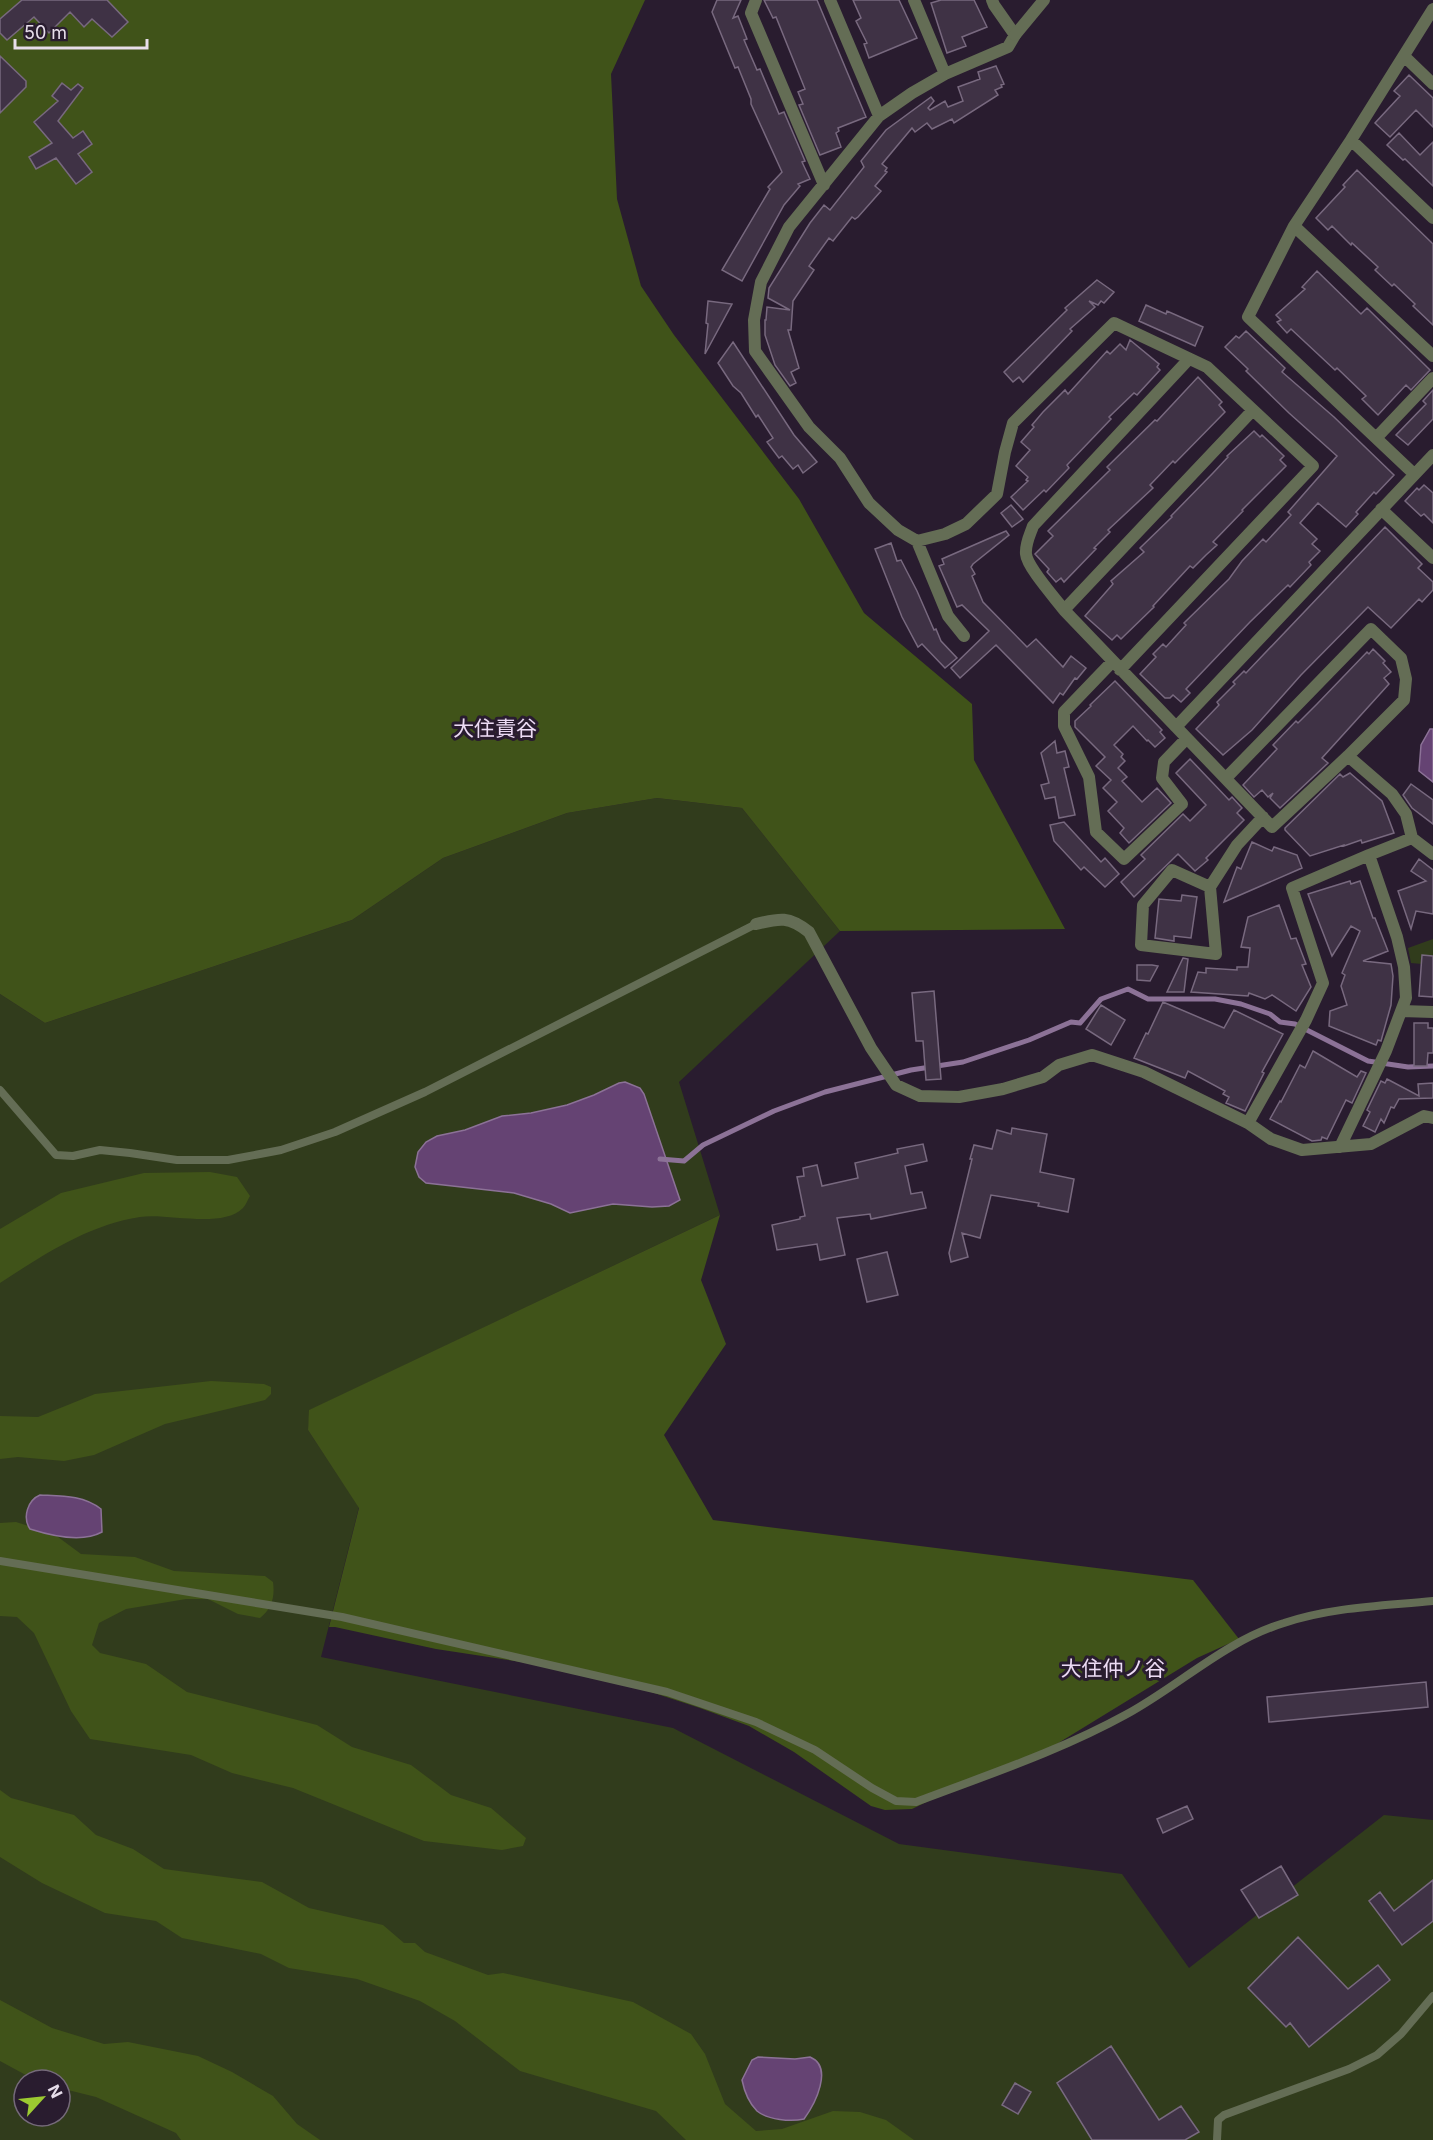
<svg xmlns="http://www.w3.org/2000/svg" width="1433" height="2140" font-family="Inter,'Noto Sans JP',sans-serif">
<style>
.green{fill:#313c1c;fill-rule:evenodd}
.forest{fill:#405319}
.water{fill:#654373;stroke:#8c7297;stroke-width:1.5}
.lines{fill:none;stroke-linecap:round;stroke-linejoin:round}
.stream{stroke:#8c7297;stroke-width:5}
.building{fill:#3f3245;stroke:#78697f;stroke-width:1.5}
.service{stroke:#646d55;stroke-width:8}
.minor{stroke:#646d55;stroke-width:12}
.tertiary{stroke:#646d55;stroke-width:12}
.labels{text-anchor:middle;stroke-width:6;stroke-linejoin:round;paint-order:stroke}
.neighbourhood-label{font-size:21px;fill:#ecdbf4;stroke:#291c2f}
</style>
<rect width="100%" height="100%" fill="#291c2f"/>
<path class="green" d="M657,798L742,808L840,931L679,1082L720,1215L310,1410L308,1430L359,1507L321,1657L673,1728L899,1844L1122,1874L1189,1968L1384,1815L1433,1820V2140H0V994L45,1023L352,920L443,858L567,813ZM24,2080H60V2116H24Z
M1433,939V965L1411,963L1408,948Z"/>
<path class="forest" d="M0,0H645L611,74L617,199L641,286L674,335L799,499L864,613L972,704L974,760L1065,929L840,931L742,808L657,798L567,813L443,858L352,920L45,1023L0,994Z
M210,1172L237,1177L250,1196C248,1199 246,1205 243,1208C222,1229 168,1213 140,1217C88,1225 43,1255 0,1283V1229L61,1193L144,1173Z
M720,1215L701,1280L726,1344L664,1435L713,1520L1193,1580L1239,1639L1197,1658L1042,1753L995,1769L912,1809L885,1810L871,1806L794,1752L749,1726L700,1708L593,1673L436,1649L335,1627H329L359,1508L308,1430L309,1410Z
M211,1381L264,1384L271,1387V1394L265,1400L165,1424L94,1455L64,1461L18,1457L0,1459V1416L38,1417L95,1394Z
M16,1522L54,1534L81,1554L135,1557L174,1571L265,1576L273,1582C275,1597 272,1609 260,1618L238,1614L208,1599H186L126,1609L99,1623L92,1645L100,1653L146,1664L187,1692L317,1725L352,1747L411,1765L451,1795L491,1808L526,1838L523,1846L502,1850L424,1841L293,1788L232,1773L191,1755L90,1739L71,1711L34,1633L17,1617L0,1616V1523Z
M0,1790L11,1798L74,1815L96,1835L133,1849L164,1869L262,1882L309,1908L383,1925L404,1943H415L425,1952L488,1975L503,1973L633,2002L691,2034L705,2054L725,2104L756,2131L782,2129L833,2111L860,2112L886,2120L914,2140H686L656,2111L520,2071L455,2021L420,2001L357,1979L289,1968L261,1954L182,1938L156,1921L105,1913L42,1883L0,1857Z
M0,2000L52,2028L104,2044L128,2042L198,2056L232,2072L273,2096L297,2124L320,2140H181L176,2133L96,2097L60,2088V2080H35L0,2061Z"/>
<path class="water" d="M1430,729H1433V782L1419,771L1421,745Z
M625,1082L640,1088L644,1094L680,1200L669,1206L652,1207L613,1204L570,1213L551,1204L514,1193L426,1183L419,1177L415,1167L418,1152L426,1142L437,1136L465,1130L502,1116L531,1113L567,1105L594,1095L619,1083Z
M40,1495C62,1496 83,1495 101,1509L102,1532C82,1543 52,1536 30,1529C22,1517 28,1500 40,1495Z
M758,2057L795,2059L810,2057C834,2067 815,2104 804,2119C791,2122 768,2120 757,2111C749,2103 744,2090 742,2080L752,2060Z"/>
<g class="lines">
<path class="stream" d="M660,1159L684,1161L703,1145L774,1111L825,1092L911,1070L963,1062L1029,1040L1071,1022L1080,1023L1101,999L1128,989L1148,999H1215L1241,1004L1270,1014L1280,1022L1295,1024L1368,1061L1408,1067L1433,1066"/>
</g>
<path class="building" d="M22,0H107L128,22L112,37L92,19L84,27L70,12L49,33L34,17L7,40L0,33V19Z
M717,0H741L733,18L738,16L747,39L744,40L757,70L760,69L779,114L784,112L805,161L802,162L810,179L798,184L800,186L784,205L742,281L722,270L770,189L768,187L782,172L751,104V99L738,67L735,68L712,12Z
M764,0H817L866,117L838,128L839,131L836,133L841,147L820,155L799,105L803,104L798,92L805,89L776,17L773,18Z
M853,0H899L917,38L869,58L864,44L867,43L856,21L861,18Z
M941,0H974L987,27L962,37L966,46L947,53L931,3Z
M0,56L26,81V87L0,113Z
M996,66L1004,84L1001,85L1002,87L995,90L998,95L954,123L952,119L932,129L927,123L915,132L912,128L882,164L887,168L885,171L887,172L875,186L881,191L858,217L855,219L852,217L833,241L829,238L809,266L814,270L793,301L791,330H788L799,368L791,372L796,383L790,386L775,365L765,335V320H766L767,307L790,310L768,298L769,288L810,223L824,205L830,210L864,167L861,161L886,130L931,97L934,101L928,108L930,110L945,101L948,107L963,101L958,87L980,79L978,72Z
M1409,75L1433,98V127L1416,110L1390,137L1375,123L1400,96L1394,91Z
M62,83L71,90L78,84L83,88L58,121L73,138L83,131L92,144L78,154L92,172L76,184L56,158L36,169L29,157L52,143L34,122L58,101L52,96Z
M1399,133L1420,155L1433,142V186L1405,159L1403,160L1387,145Z
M1357,170L1433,244V325L1413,306L1415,304L1394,284L1392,286L1375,270L1378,267L1352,243L1351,245L1332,226L1328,230L1316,218L1345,187L1343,185Z
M1317,271L1361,314L1367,308L1430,370L1411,390L1406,385L1378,415L1362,399L1366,396L1337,368L1335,370L1291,329L1287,333L1277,322L1281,320L1276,315L1305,289L1302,287Z
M1097,280L1114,292L1104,303L1101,301L1098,305L1089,301L1095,307L1070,329L1072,331L1023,382L1019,377L1013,382L1004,372L1067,310L1065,308Z
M708,301L732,304L705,354L708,324L706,323Z
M1146,305L1166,314L1167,311L1203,327L1195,346L1139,321Z
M1246,331L1285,368L1282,372L1334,417L1394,475L1376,494L1374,492L1356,512L1358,514L1346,527L1318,503L1300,523L1317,539L1312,544L1320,551L1309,562L1311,565L1290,587L1288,585L1250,622L1186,689L1190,693L1181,702L1173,695L1170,698H1165L1140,674L1156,657L1153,654L1163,644L1166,647L1186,625L1184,623L1229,579L1242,561L1263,539L1266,542L1291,515L1288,512L1337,456L1289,413L1246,371L1248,369L1225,347L1236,336L1239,338Z
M1130,340L1159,364L1157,367L1160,370L1137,395L1134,393L1109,417L1111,419L1067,465L1069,468L1046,492L1044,490L1023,510L1011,497L1028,481L1026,480L1028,477L1016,466L1030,450L1021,442L1034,427L1032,425L1043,412L1065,390L1068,394L1107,351L1110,354L1120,344L1126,350Z
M733,342L794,435L817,462L803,473L798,465L793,469L782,456L779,458L767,442L773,438L758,415L756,417L741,393L733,386L718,363Z
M1198,377L1222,402L1219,405L1225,412L1175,463L1173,461L1150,485L1153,488L1108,530L1110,532L1094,548L1096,549L1064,582L1061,578L1056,582L1047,572L1049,569L1035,554L1053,536L1048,531L1110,470L1107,467L1155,420L1157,421Z
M1433,390V419L1408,445L1396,435L1426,404L1423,401Z
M1254,431L1260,437L1262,435L1284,456L1280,460L1286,466L1242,510L1243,511L1213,542L1217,545L1206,555L1193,568L1190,566L1153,606L1154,607L1121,639L1117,635L1112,640L1085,616L1113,584L1111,581L1144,552L1140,548L1172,517L1171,516L1213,473L1228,457L1227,456Z
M1424,485L1433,493V523L1424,514L1421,516L1405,501L1417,488L1419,490Z
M1011,505L1023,519L1012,527L1001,513Z
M1385,527L1422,564L1418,568L1433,582V590L1422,602L1419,599L1391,628L1368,607L1301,675L1252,730L1223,755L1196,729L1219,705L1217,702L1235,684L1233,682L1244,671L1246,673Z
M1006,531L1009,535L973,564L971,567L975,574L972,576L983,602L1027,647L1036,639L1063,667L1071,656L1086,668L1077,679L1075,678L1063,695L1060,693L1053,703L996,645L960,678L951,668L989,631L962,605L957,607L939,566L944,564L942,559Z
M891,543L897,561L901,560L917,591L934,630L936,629L941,641L957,658L945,668L922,644L918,647L902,617L875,549Z
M1373,649L1385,661L1383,663L1391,672L1384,678L1389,684L1322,758L1328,763L1280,808L1270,798L1273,793L1268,797L1262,790L1254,797L1243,785L1277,749L1273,745L1296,721L1298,723L1317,704L1367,652L1369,654Z
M1115,681L1162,730L1160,732L1165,738L1155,747L1148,740L1147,741L1133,726L1114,745L1123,754L1121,757L1125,761L1118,768L1127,777L1122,781L1142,802L1157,788L1171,803L1129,843L1120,833L1124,828L1108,811L1117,802L1103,788L1111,780L1096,766L1105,757L1075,727V721L1091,706L1090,705Z
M1055,741L1057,753L1065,751L1069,767L1064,768L1075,815L1059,818L1055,797L1045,799L1041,785L1049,783L1041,753Z
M1190,759L1229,800L1232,797L1242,808L1237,813L1244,820L1206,858L1208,860L1195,871L1178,854L1134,897L1121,882L1145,859L1141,855L1183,814L1190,821L1206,805L1176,773Z
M1350,773L1382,801L1394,833L1362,843L1361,840L1344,846V845L1310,856L1285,830V828L1340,774L1343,777Z
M1411,784L1433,800V824L1412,808L1403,795Z
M1064,822L1101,862L1105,858L1119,874L1105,887L1084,867L1081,870L1054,841L1050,825Z
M1252,842L1272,851L1274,847L1297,855L1302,868L1224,902L1237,867L1241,869Z
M1419,859L1433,870V914L1416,911L1411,929L1398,891L1426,881L1411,871Z
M1350,881L1351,884L1360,881L1373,918H1375L1388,951L1363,961L1391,964L1393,976L1391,1005L1381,1041L1378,1040L1376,1045L1329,1026L1330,1011L1347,1005L1341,986L1345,975L1342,973L1360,931L1351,926L1332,956L1308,894Z
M1182,895L1197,897L1191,938L1174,936V941L1155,938L1159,899L1181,901Z
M1279,905L1291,939L1296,938L1306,964L1302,965L1311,987L1296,1011L1272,995L1265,999L1249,993L1248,996L1191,992L1198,972L1206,973V968L1237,970V967H1248L1250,948L1241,947L1248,917Z
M1422,955L1433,956V997L1419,996Z
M1183,958L1188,959L1184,992H1167Z
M1137,965H1152L1158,966L1150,981L1137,980Z
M934,991L941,1079L926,1080L923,1041H916L912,993Z
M1163,1002L1224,1028L1234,1010L1283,1034L1262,1072L1264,1073L1245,1111L1226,1103L1229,1097L1223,1094L1225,1091L1188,1071L1185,1078L1134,1058L1146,1033L1148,1034Z
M1101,1005L1125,1020L1111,1045L1086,1029Z
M1414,1023H1428V1028H1433V1053H1428L1427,1066H1414Z
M1313,1051L1357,1077L1361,1071L1366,1073L1352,1103L1346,1100L1327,1139L1322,1137L1321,1140L1312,1141L1270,1119L1280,1101L1281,1102L1300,1065L1305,1068Z
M1387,1079L1419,1096L1418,1084L1433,1083V1098L1399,1099L1394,1108L1391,1107L1384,1123L1381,1119L1375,1132L1363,1126L1370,1112L1367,1110L1381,1081L1385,1083Z
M1012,1128L1047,1134L1040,1172L1074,1179L1068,1212L1038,1206L1039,1203L991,1195L980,1238L962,1233L968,1257L951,1262L949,1253L972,1159H970L974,1145L992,1149L997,1130L1011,1134Z
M923,1144L927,1161L905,1166L911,1194L922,1192L926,1208L871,1219L870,1214L837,1218L845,1255L820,1260L817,1244L777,1250L772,1225L800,1219V1217L805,1216L797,1177L804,1176L803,1168L817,1165L822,1186L858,1178L855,1163L898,1153L897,1149Z
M887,1252L898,1295L867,1302L857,1259Z
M1426,1682L1428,1707L1269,1722L1267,1697Z
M1187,1806L1193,1819L1163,1833L1157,1819Z
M1281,1866L1298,1895L1259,1918L1241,1890Z
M1433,1880V1921L1402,1945L1369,1901L1380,1892L1394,1911Z
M1298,1937L1348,1989L1378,1965L1390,1980L1309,2047L1290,2023L1286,2027L1248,1988Z
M1111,2046L1159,2120L1181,2106L1199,2132L1185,2140H1092L1057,2083Z
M1015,2083L1031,2092L1018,2114L1002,2105Z"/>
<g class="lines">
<path class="service" d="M0,1090L56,1155L73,1156L100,1150L130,1153L177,1160H228L281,1150L335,1132L425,1092L756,924
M0,1561L342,1617L667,1692L756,1722L815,1750L872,1788L896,1801L916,1802C987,1775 1060,1751 1127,1714C1180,1685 1225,1641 1284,1623C1332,1607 1383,1606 1433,1601
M1217,2140L1218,2120L1224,2115L1349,2069L1377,2055L1401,2034L1433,1996"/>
<path class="minor" d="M756,0L751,13L824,185
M830,0L879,116
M914,0L945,74
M992,0L994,5L1015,35L1008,47L945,74L912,93L879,116L789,227L761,282L754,320L755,351L809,427L840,458L869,503L898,530L917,541L945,534L966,524L997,494L1005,452L1013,423L1114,323L1207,367L1313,466L1120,670
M1404,56L1433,84
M1351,140L1433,218
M1294,226L1433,356
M1189,359L1033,526C1030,535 1025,544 1026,554C1027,567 1055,598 1064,610L1272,827L1348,756L1404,700L1406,679L1401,658L1371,629L1226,778
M1377,437L1433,378
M1414,474L1248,317L1294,226L1351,140L1433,9
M1381,509L1433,558
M917,541L948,616L964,636
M1064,610L1253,410
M1113,661L1064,712V726L1089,777L1096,832L1124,859L1182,804L1162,778L1164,762L1187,738
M1176,727L1433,455
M1348,756L1392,794L1406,814L1412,838L1433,854
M1210,887L1172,870L1143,905L1141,945L1216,954L1210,887L1237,845L1263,817
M756,924C780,918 789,916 809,932L871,1048L896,1085L920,1096L959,1097L1003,1089L1043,1077L1059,1065L1092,1055L1144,1072L1248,1123L1271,1139L1302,1150L1371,1144L1424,1116L1433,1118
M1402,1011L1433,1012
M1248,1123L1306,1020L1323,983L1292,888L1369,855
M1340,1147L1386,1051L1406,998L1404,967L1397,937L1369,855L1412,838"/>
<path class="tertiary" d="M1015,35L1044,0"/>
</g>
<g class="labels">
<g class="neighbourhood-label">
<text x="495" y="736">大住責谷</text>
<text x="1113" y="1676">大住仲ノ谷</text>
</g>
</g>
<g transform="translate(42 2098) rotate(63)"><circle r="28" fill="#291c2f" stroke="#756a7a" stroke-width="1.5"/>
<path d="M0-4.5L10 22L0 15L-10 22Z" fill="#9cca31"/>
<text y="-9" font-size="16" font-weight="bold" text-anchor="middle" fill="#e7deea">N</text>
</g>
<path d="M15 39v9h132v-9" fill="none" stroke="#e7deea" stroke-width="3"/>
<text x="24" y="39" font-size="18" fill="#e7deea" stroke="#291c2f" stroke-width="4.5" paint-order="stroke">50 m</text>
</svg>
